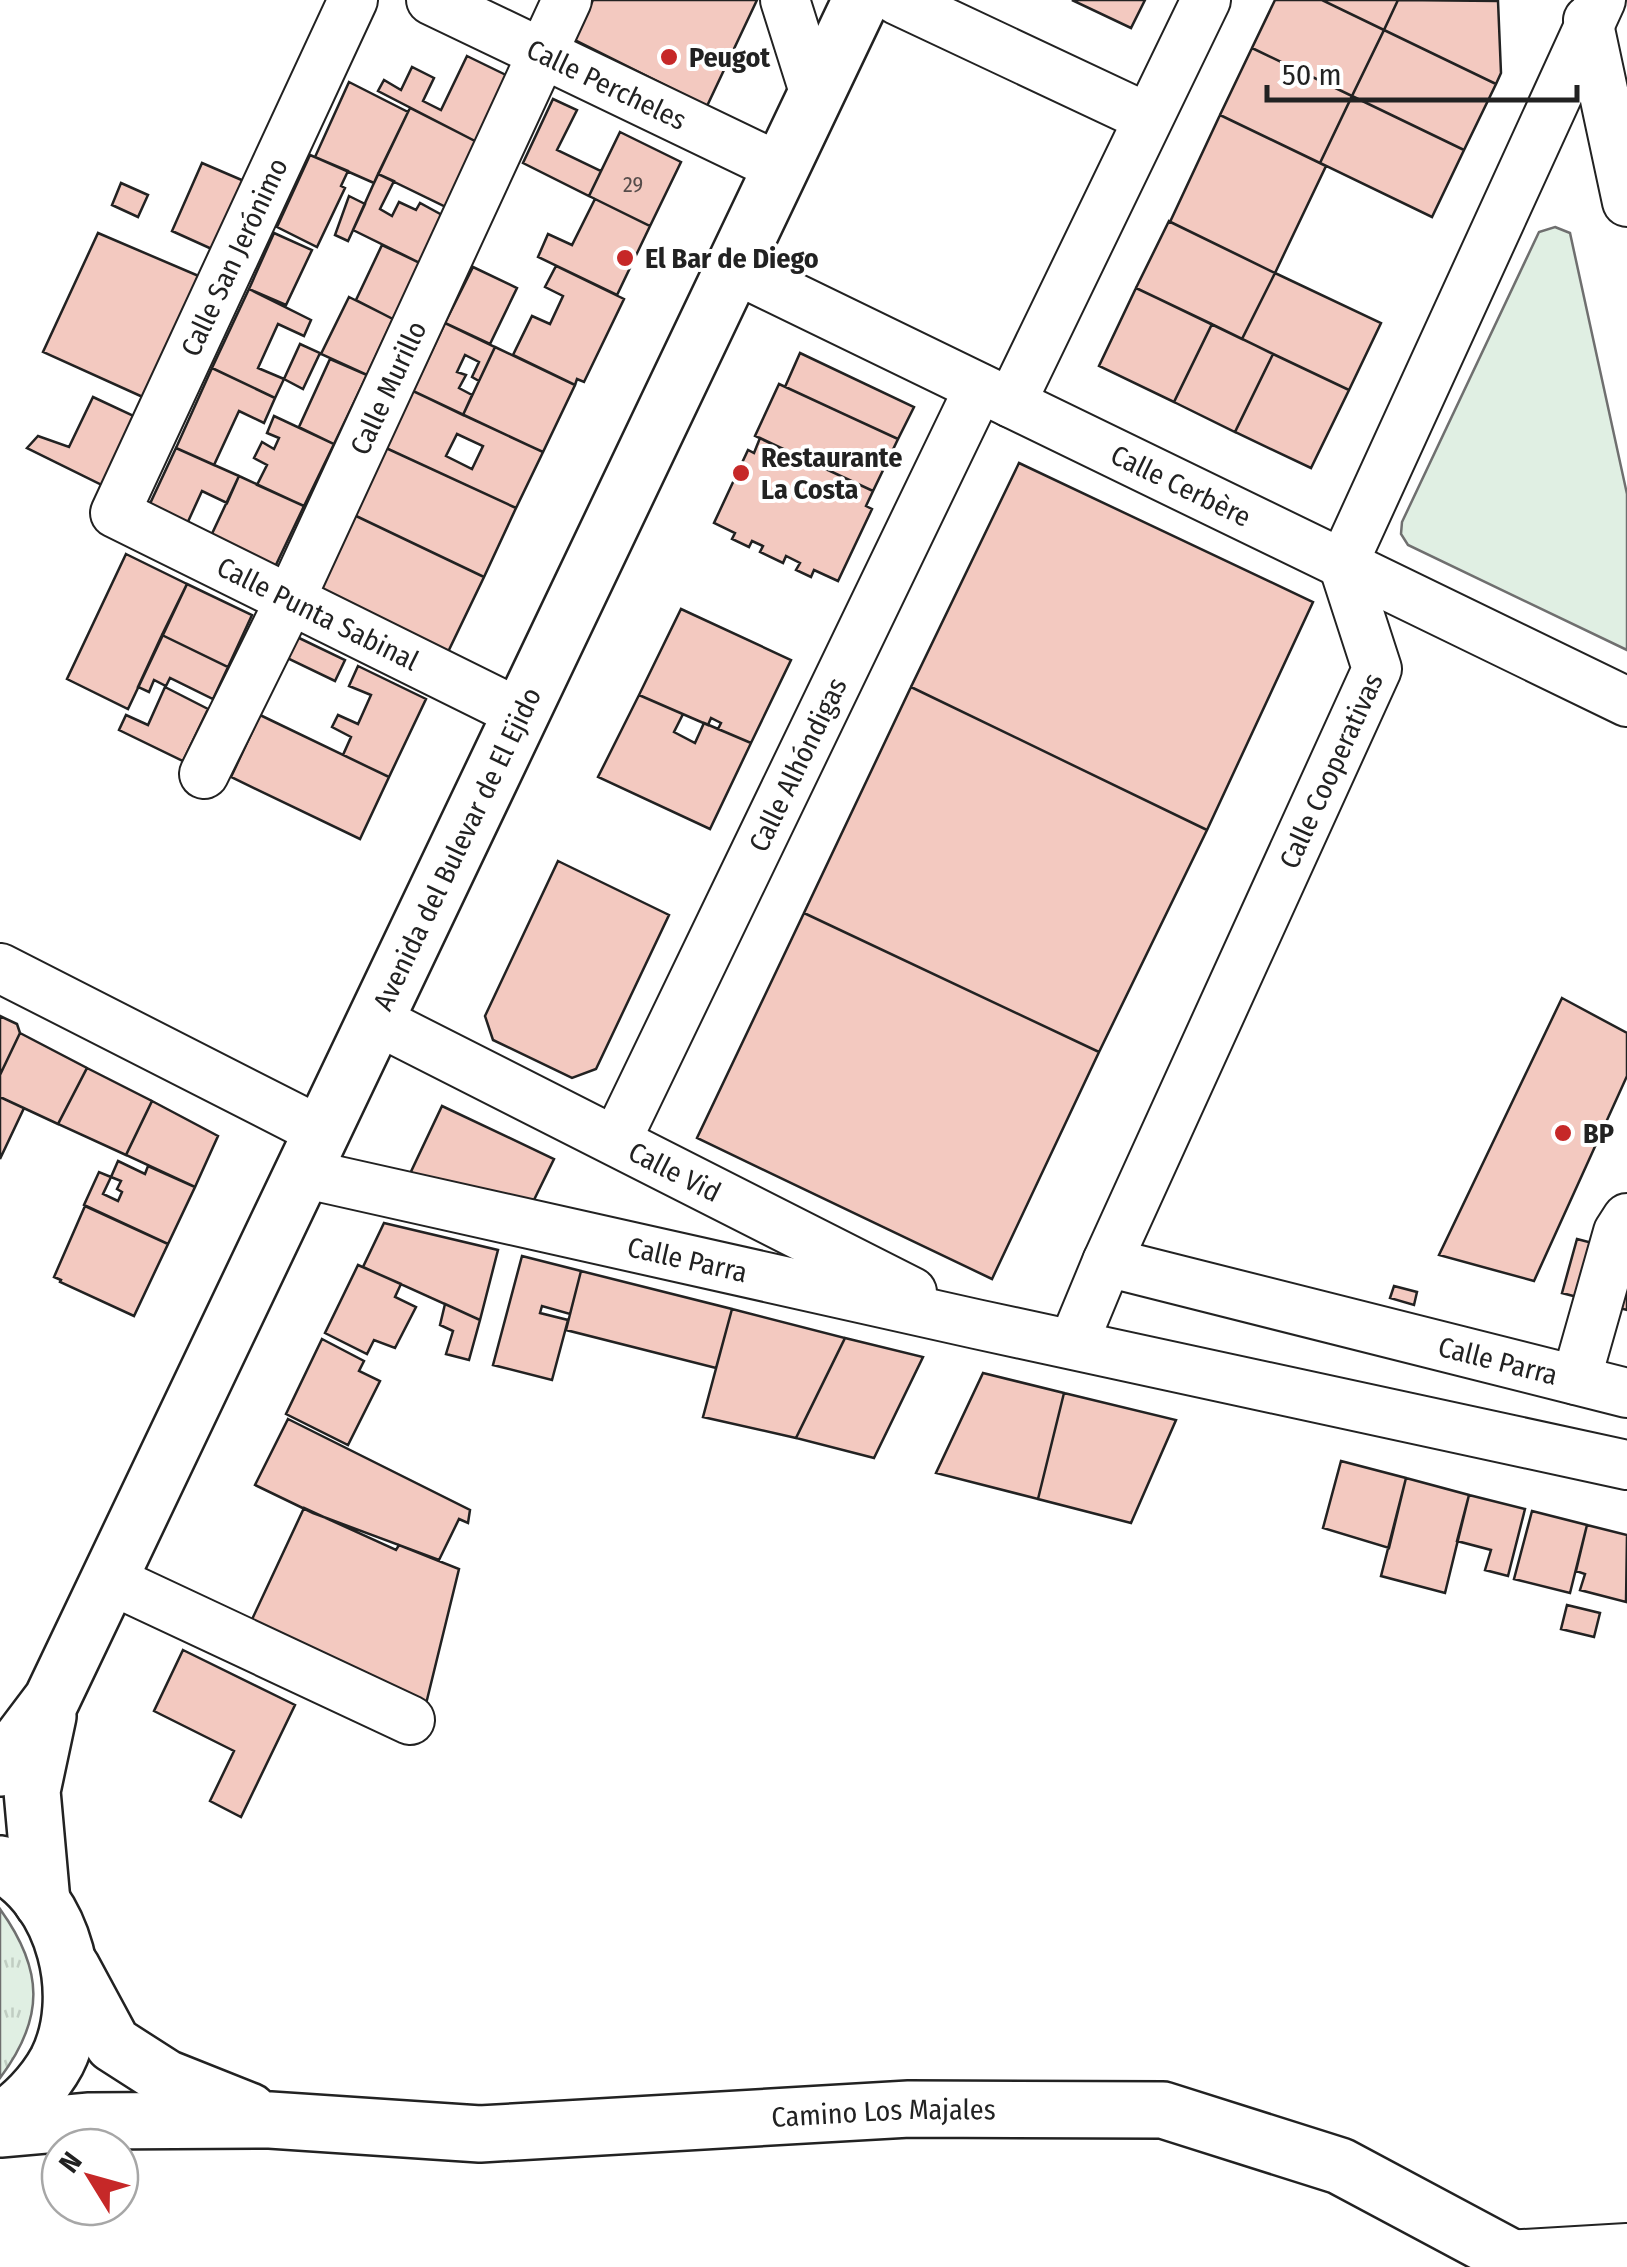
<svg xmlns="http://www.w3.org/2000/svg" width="1627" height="2267" font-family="'Fira Sans Condensed',sans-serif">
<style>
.grass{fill:url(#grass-tufts);stroke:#6f6f6f;stroke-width:2.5}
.park{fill:#e0efe3;stroke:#6f6f6f;stroke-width:2.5}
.building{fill:#f3c9c0;stroke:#222;stroke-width:2.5;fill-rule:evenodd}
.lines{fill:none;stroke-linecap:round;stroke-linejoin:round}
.minor-casing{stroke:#222;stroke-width:52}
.major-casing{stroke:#222;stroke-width:60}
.minor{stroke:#fff;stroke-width:48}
.major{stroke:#fff;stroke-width:55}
.poi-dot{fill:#c62828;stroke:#fff;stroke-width:4}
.labels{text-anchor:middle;stroke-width:8;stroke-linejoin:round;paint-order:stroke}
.number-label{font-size:22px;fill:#564c4a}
.poi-label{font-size:28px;font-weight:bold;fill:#222;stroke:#fff;text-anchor:start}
.street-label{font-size:28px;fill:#222;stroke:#fff}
</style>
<defs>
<pattern id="grass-tufts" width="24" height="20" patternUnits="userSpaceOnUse" patternTransform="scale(2.5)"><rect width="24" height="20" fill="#e0efe3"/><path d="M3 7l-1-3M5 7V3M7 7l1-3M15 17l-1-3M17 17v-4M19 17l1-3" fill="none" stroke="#c0cdc2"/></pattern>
</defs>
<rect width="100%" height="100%" fill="#fff"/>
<path class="grass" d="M0,1909C44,1970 45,2018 0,2078Z"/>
<path class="park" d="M1555,227L1570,233L1627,494V650L1408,545L1401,534L1402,522L1539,232Z"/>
<path class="building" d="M593,0H757L707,106L575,40Z
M1072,0H1145L1131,28Z
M1275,0H1322L1384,30L1352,96L1252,48Z
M1322,0H1398L1384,30Z
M1398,0L1498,1L1501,73L1496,84L1384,30Z
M1384,30L1496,84L1464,150L1352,96Z
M1252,48L1352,96L1320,163L1220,115Z
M467,56L508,76L477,142L378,91L384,80L401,90L412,67L434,78L423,101L441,110Z
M349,82L408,112L374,183L315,157Z
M1352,96L1464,150L1432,217L1320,163Z
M553,99L577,110L557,150L601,171L589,196L523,163Z
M410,108L477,142L446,207L378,174Z
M1220,115L1326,166L1275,273L1170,222Z
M620,132L681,162L650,226L589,196Z
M310,155L348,171L341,186L345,188L317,247L277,227Z
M202,163L244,181L214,250L172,231Z
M378,174L394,181L380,209L392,216L399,202L416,210L420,203L442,215L420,263L353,230Z
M121,183L148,195L138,217L112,205Z
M349,196L365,204L348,241L335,235Z
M595,199L650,226L617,295L538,257L548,234L572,245Z
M1169,221L1275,273L1242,339L1136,288Z
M98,233L201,277L145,398L43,352Z
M274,233L312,250L286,305L249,289Z
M382,245L420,263L393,319L356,300Z
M556,266L624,299L584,382L577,379L575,385L513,355L532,316L550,324L563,296L545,287Z
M473,267L517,288L490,344L445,323Z
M1275,273L1381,323L1349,390L1242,339Z
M1136,288L1212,324L1174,402L1099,366Z
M249,289L311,320L304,336L278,324L258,368L284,379L275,398L212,368Z
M349,297L393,319L367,375L321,354Z
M445,323L495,347L479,381L472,377L479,362L465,355L457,372L466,375L459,388L472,395L463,415L413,391Z
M1212,324L1273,354L1235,432L1174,402Z
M300,344L320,353L303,389L284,379Z
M495,347L575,385L543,452L463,415Z
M800,353L914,407L898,439L785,387Z
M1273,354L1349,390L1311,468L1235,432Z
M330,359L367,375L334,444L299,427Z
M212,368L275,398L264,423L239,411L214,465L176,448Z
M779,384L898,439L873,491L755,436Z
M413,391L543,452L516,508L386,448ZM457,434L483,446L472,469L446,456Z
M93,397L136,417L104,486L27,448L38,436L69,447Z
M274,416L334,444L304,506L257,485L267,465L254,458L262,442L274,449L279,438L267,433Z
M760,438L873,491L866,506L872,509L838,581L814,570L811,577L796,570L800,563L786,556L783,563L760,552L763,546L752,541L749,547L732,539L735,533L714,523L748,450L754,453Z
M176,448L239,476L227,503L202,491L186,526L148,508Z
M386,448L516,508L484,577L354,515Z
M1019,463L1313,602L1207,830L911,687Z
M239,476L304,506L274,569L210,538Z
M354,515L484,577L447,654L318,591Z
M126,554L187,584L128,709L67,679Z
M187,584L252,615L228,667L162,635Z
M681,609L791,660L751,743L718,729L721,723L711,718L708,725L639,695Z
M162,635L228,667L213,699L170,678L166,686L154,680L149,692L138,687Z
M297,637L345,660L335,681L287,658Z
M358,666L426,699L389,777L343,755L351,737L332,727L338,715L358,724L371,695L349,686Z
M165,687L208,709L183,761L119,730L126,715L148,725Z
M911,687L1207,830L1099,1052L804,913Z
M639,695L683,714L674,732L695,743L704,723L751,743L710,829L598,777Z
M260,715L389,777L360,839L231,777Z
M558,861L669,915L596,1069L572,1078L493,1040L485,1016Z
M804,913L1099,1052L992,1279L697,1138Z
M1562,998L1627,1033V1076L1534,1281L1439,1255Z
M0,1016L17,1024L20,1033L0,1075Z
M20,1033L87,1068L58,1124L0,1097V1075Z
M87,1068L152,1101L126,1155L58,1124Z
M0,1097L24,1108L0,1159Z
M152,1101L218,1136L195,1187L126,1155Z
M442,1106L554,1159L530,1208L408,1178Z
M118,1161L145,1174L148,1166L195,1187L168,1244L84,1205L99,1172L111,1177ZM111,1177L121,1181L117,1189L122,1192L118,1201L103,1194Z
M85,1206L168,1244L134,1316L60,1282L61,1280L54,1277Z
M384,1223L498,1250L480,1320L363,1267Z
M1577,1239L1627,1252V1310L1562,1293Z
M522,1256L581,1271L570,1314L542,1306L540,1313L568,1320L552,1380L493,1365Z
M358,1265L401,1284L395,1297L416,1307L395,1348L374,1340L367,1354L325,1333Z
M581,1271L732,1309L716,1368L566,1330Z
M1394,1286L1417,1292L1414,1305L1390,1298Z
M445,1304L480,1320L469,1360L446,1354L453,1331L440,1325Z
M732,1309L845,1338L796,1438L703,1417Z
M845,1338L923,1357L874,1458L796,1438Z
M322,1339L364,1361L359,1371L380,1381L348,1445L286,1414Z
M983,1373L1064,1393L1038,1499L936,1473Z
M1064,1393L1176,1420L1131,1523L1038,1499Z
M288,1419L470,1510L468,1523L459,1519L439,1560L313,1513L255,1485Z
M1341,1461L1406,1478L1389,1548L1323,1528Z
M1406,1478L1469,1495L1445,1593L1381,1576Z
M1469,1495L1525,1509L1508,1576L1485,1570L1491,1550L1457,1541Z
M304,1508L396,1550L399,1545L459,1569L425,1708L248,1628Z
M1532,1511L1587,1525L1570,1593L1514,1579Z
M1587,1525L1627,1535L1626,1602L1580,1590L1585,1574L1576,1571Z
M1567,1605L1600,1613L1594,1637L1561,1629Z
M183,1650L295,1705L241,1817L210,1801L234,1751L154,1711Z"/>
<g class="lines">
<g class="minor-casing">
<g id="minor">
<path id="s1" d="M353,0L115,513L521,714"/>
<path id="s2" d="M431,0L781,168"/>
<path d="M785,0L815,95"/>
<path d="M897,0L1148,118"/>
<path d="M1588,20L1627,202"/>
<path id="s3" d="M733,268L1627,702"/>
<path d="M1011,403L1206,0"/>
<path id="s4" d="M204,774L290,600L567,0"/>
<path d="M0,968L322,1132"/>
<path id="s5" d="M376,1020L912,1292"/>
<path id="s6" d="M616,1141L979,388"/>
<path id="s7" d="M302,1173L976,1324L1627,1465"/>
<path id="s8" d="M1107,1262L1377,669L1343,564L1601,0"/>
<path id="s9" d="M1073,1344L1107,1262L1627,1393"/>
<path d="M1576,1380L1618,1232L1627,1218"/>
<path d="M109,1579L410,1720"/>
<path d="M1506,2255L1627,2248"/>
</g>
</g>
<g class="major-casing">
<g id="major">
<path id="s10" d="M0,1768L52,1699L861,0"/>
<path d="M0,1864C66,1898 89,1998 57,2061C43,2087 23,2105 0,2123"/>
<path d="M42,1902L32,1791L48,1716"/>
<path d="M72,1968L113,2044L166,2078L249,2111"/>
<path id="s11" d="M0,2129L90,2121L270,2120L480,2134L909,2109L1163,2110L1340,2166L1529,2267"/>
</g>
</g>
<use href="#minor" class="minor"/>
<use href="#major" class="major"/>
</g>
<g class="poi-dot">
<circle cx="669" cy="57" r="10"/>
<circle cx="625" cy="258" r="10"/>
<circle cx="741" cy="473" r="10"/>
<circle cx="1563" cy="1133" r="10"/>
</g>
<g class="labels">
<g class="number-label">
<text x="633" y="192">29</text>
</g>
<g class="poi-label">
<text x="689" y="67">Peugot</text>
<text x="645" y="268">El Bar de Diego</text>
<text x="761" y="467">Restaurante<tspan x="761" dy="32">La Costa</tspan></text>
<text x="1583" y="1143">BP</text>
</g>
<g class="street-label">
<text dy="10" stroke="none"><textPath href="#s2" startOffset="195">Calle Percheles</textPath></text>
<text transform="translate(234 257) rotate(-65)" y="10">Calle San Jerónimo</text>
<text dy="10" stroke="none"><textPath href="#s4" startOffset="428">Calle Murillo</textPath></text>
<text dy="10" stroke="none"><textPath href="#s3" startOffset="498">Calle Cerbère</textPath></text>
<text dy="10" stroke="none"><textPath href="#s1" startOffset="792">Calle Punta Sabinal</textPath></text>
<text dy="10" stroke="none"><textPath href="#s6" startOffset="418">Calle Alhóndigas</textPath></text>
<text dy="10" stroke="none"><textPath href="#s8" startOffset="540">Calle Cooperativas</textPath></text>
<text dy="10" stroke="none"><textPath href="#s10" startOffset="1028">Avenida del Bulevar de El Ejido</textPath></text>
<text dy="10" stroke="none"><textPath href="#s5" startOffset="335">Calle Vid</textPath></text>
<text dy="10" stroke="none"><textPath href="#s7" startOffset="395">Calle Parra</textPath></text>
<text dy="10" stroke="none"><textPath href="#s9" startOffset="492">Calle Parra</textPath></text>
<text dy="10" stroke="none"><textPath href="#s11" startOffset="885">Camino Los Majales</textPath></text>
</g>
</g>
<g transform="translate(90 2177) rotate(307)"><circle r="48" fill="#ffffff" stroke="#a7a7a7" stroke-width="2.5"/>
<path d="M0-8L18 38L0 25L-18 38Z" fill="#c62828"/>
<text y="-15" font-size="28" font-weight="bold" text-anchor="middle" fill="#222222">N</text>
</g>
<path d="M1267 85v15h310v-15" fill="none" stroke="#222222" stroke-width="5"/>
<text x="1282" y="85" font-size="30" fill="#222222" stroke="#ffffff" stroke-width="8" paint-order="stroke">50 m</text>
</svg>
